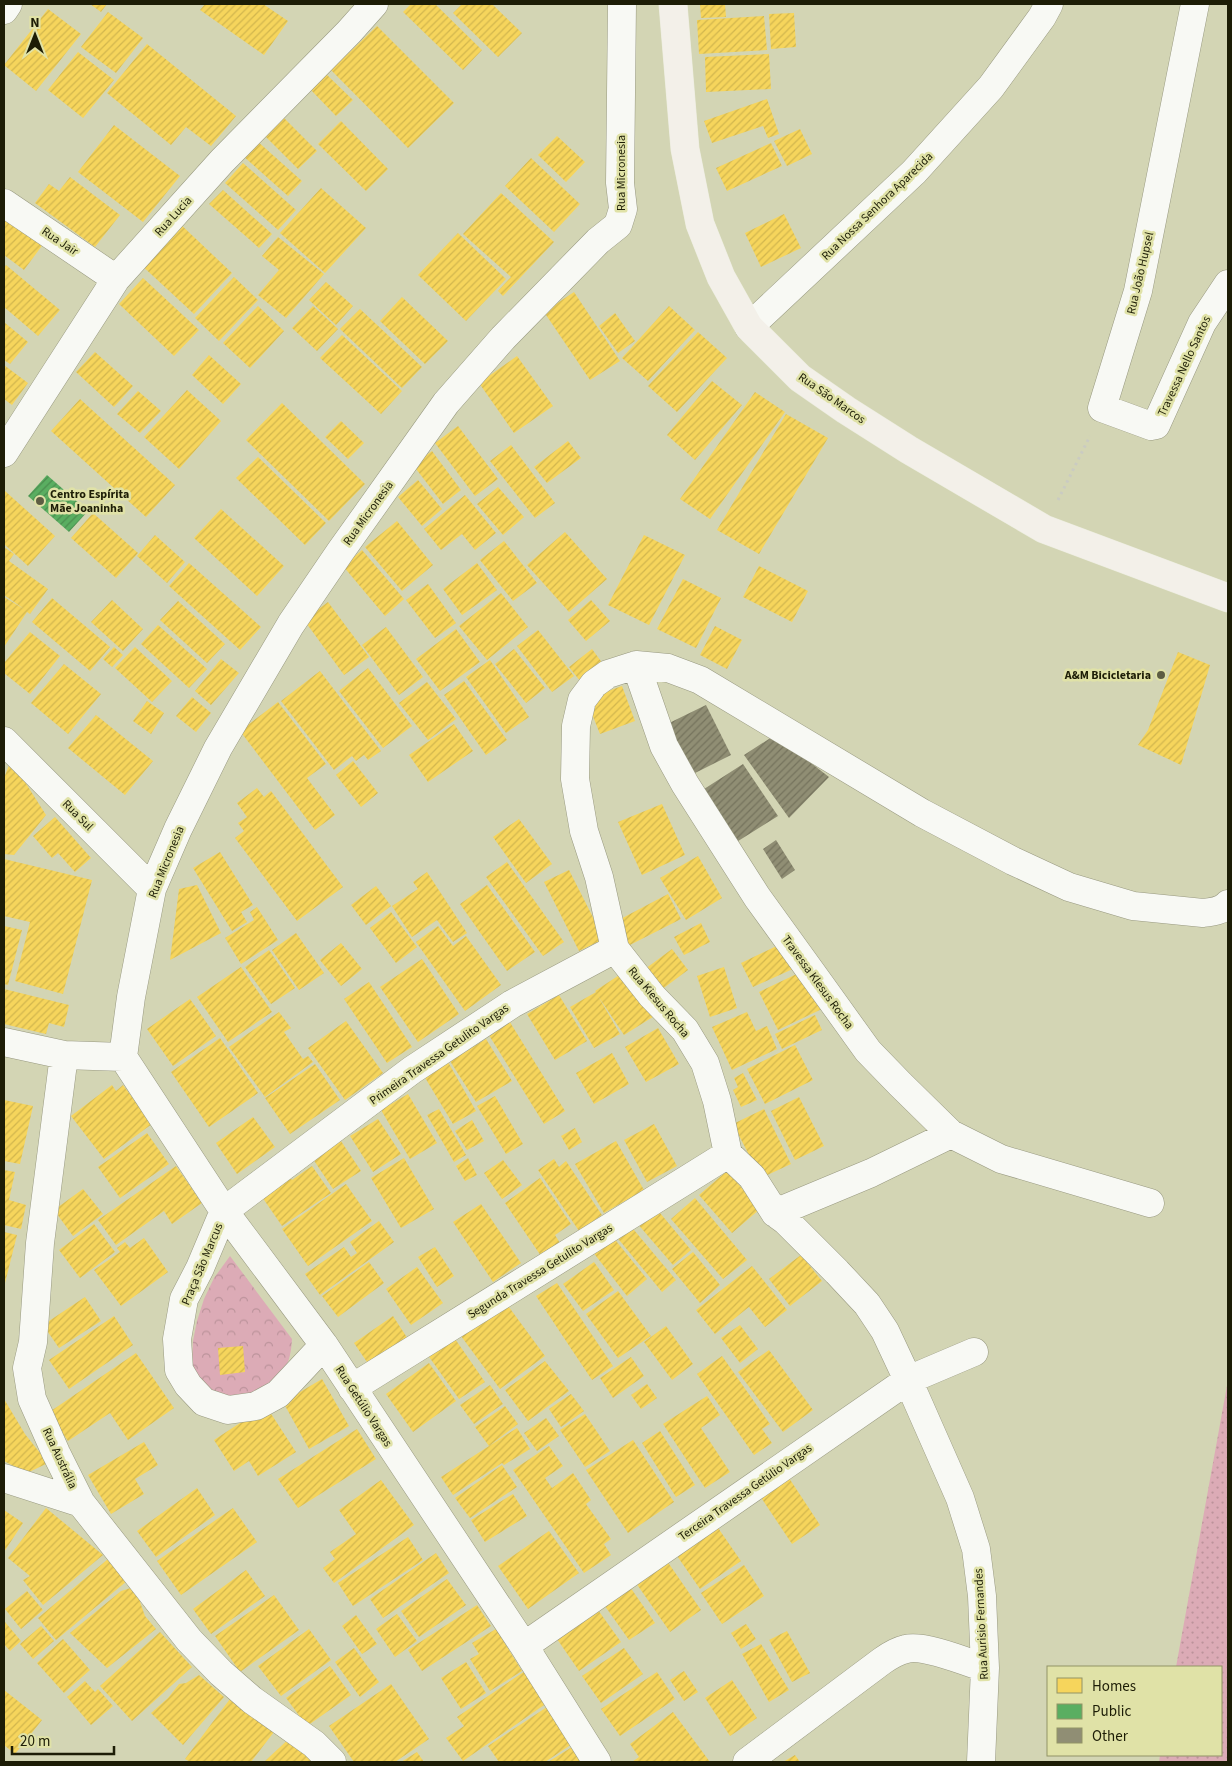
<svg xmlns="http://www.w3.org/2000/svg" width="1232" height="1766" font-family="'Source Sans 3',sans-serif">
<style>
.park{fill:url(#park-crowns)}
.garden{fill:url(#garden-dots)}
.homes{fill:url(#homes-hatch)}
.public{fill:url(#public-hatch)}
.building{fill:url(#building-hatch)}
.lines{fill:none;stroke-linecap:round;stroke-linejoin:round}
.minor-casing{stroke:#989980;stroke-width:29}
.major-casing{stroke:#ebecdd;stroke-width:29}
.path{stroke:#cacbc2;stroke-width:3;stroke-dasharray:2.5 4;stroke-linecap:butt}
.minor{stroke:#f8f9f4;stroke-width:28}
.major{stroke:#f3f0e9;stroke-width:28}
.poi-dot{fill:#5d5d43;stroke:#e0e2a7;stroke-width:2}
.labels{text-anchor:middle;stroke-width:5;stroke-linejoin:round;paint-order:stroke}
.street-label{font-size:12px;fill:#1d1d06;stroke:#e0e2a7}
.poi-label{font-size:12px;font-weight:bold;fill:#1d1d06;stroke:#e0e2a7;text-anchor:start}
</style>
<defs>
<pattern id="park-crowns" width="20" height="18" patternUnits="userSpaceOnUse" patternTransform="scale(1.25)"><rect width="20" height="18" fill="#dcabb6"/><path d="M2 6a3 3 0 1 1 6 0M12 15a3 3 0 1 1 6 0" fill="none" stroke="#bc939b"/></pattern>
<pattern id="garden-dots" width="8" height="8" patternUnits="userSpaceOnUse" patternTransform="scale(1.25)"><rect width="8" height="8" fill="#dcabb6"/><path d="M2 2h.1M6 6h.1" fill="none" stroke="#bc939b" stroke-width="1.8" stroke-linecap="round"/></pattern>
<pattern id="homes-hatch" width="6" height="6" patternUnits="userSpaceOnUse" patternTransform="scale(1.25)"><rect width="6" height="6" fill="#f6d55c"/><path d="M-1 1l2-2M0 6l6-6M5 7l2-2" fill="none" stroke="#d2b64e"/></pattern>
<pattern id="public-hatch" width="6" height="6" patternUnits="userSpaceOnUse" patternTransform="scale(1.25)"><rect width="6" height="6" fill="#5aae61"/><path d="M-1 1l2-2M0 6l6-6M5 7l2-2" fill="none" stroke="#4a8d4e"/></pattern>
<pattern id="building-hatch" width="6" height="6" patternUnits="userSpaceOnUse" patternTransform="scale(1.25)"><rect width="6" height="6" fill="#908e74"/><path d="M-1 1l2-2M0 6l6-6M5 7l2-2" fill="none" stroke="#75735d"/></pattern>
</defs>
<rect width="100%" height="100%" fill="#d3d5b4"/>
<path class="park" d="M230,1256L292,1339C290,1379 273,1381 242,1399L215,1394L196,1375L192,1362L193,1341L197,1321L204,1299L214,1278Z"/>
<path class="garden" d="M1228,1380V1762H1159L1160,1755H1221V1667H1176Z"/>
<path class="homes" d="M90,4H107L101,12Z
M205,4H263L288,21L264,55L200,10Z
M411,4H435L482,50L463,70L403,12Z
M462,4H492L522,33L498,57L453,13Z
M700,4H725L726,17L701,18Z
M48,9L81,34L36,91L4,65Z
M108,12L143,38L116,73L81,47Z
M794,13L796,47L771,49L769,14Z
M764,16L767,50L699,54L697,20Z
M377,26L454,103L408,148L331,70Z
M147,44L236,116L211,146L186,127L171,145L107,93Z
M78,52L114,80L83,118L48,90Z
M769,54L771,89L706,92L705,57Z
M326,74L353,100L336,116L310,89Z
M767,99L779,134L768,138L763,126L712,143L704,121Z
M283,117L317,151L298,169L265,136Z
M341,121L388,169L366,191L318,144Z
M114,125L180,176L143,222L78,172Z
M800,129L812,154L787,166L774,141Z
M557,136L585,162L566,182L538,155Z
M256,140L302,181L288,196L242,155Z
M771,143L782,166L727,191L716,168Z
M531,158L580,204L554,232L505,186Z
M243,163L296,210L278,230L225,183Z
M70,177L120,215L95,247L35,203L49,184L59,191Z
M321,188L366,228L325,273L280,233Z
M223,190L272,234L259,248L209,204Z
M501,193L554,242L503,296L498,291L511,277L463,234Z
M4,213L44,243L24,270L4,255Z
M784,214L801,248L761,267L745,233Z
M177,221L232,273L194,314L138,262Z
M458,233L506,279L466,321L418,275Z
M278,237L324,274L286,318L258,295L279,270L262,256Z
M6,265L60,310L38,336L4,307V268Z
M234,277L258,300L219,341L195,318Z
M143,278L199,330L174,356L119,304Z
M326,282L353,306L336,325L309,300Z
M574,292L620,361L590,380L544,312Z
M402,297L448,341L425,364L380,321Z
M258,306L284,331L250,368L223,343Z
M313,306L338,329L317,351L292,328Z
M669,306L695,330L648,381L622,358Z
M360,309L422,367L402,388L340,329Z
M615,313L635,341L618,353L599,326Z
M4,322L28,342L10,364L4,360Z
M698,332L727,358L677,412L648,386Z
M342,335L402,391L381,414L320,358Z
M95,352L133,386L114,407L76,372Z
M209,355L241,384L223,404L192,375Z
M517,356L553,406L514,433L479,383Z
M4,365L28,383L12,405L4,399Z
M712,381L742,405L695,460L667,435Z
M187,390L221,421L179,469L144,437Z
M138,391L161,411L140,433L117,414Z
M755,392L785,412L710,519L680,499Z
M80,399L175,485L146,517L51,431Z
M282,403L365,484L329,521L246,440Z
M786,414L828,438L759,554L717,530Z
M341,421L364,443L348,459L325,437Z
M458,426L498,479L475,496L435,443Z
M568,441L581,458L547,483L534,467Z
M511,445L555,503L535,518L490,461Z
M432,451L461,490L443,504L413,465Z
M258,457L326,523L305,545L236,478Z
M418,480L442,509L422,526L398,497Z
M498,487L524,517L503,535L477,504Z
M5,491L55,536L28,566L4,544Z
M465,495L496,533L475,550L462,534L441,550L424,529Z
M221,509L284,566L257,596L194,538Z
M93,513L138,553L116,578L71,538Z
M397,521L433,565L402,591L365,547Z
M565,532L607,579L569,612L527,565Z
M155,535L185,562L167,583L137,556Z
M644,535L685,555L649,625L608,605Z
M504,541L537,583L513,601L480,560Z
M4,547L14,554L9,561L48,589L30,614L27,612L4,647V597L24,609L4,595Z
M362,550L404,599L385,616L343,566Z
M189,563L261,627L240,650L169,586Z
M477,563L497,590L462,615L443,589Z
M759,566L808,591L792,622L743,597Z
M683,579L721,598L696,648L657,629Z
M428,584L456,623L435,638L406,600Z
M501,593L528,627L487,660L459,626Z
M52,598L110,647L90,671L32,622Z
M112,600L143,629L123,651L91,622Z
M591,600L610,621L586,641L568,620Z
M178,601L225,644L207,663L160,620Z
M328,602L369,657L344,675L304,620Z
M158,625L207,669L189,688L141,644Z
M715,626L742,640L727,669L700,655Z
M386,627L423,677L399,695L362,645Z
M456,629L480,662L440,691L416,659Z
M538,630L574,676L552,692L517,646Z
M30,632L60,656L30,694L4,673V663Z
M114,647L123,655L112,667L103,659Z
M135,647L172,681L152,702L115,668Z
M514,649L545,688L526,703L495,664Z
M592,649L606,668L584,686L569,667Z
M1178,652L1210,665L1181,765L1138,745L1148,730Z
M221,659L239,673L211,705L195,691Z
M490,660L529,717L506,733L466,677Z
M64,664L101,694L68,734L31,703Z
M368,668L412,726L383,748L339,691Z
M320,671L381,751L368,760L364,755L356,761L352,756L334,770L281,701Z
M464,681L507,740L486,755L444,695Z
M427,682L456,719L428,740L399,703Z
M622,686L635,721L600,734L586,699Z
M192,697L211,713L196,732L176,716Z
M147,701L164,713L151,734L133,721Z
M278,702L326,764L307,778L335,815L315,830L240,731Z
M96,715L153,761L125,795L68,748Z
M454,724L473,751L428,782L409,755Z
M11,760L46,815L14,855L4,854V778Z
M353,761L378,793L361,807L336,775Z
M257,788L264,797L271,791L343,887L297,921L235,838L244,831L238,823L247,817L237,803Z
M662,804L685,855L642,875L618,822Z
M55,817L91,858L75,872L58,853L52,858L33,836Z
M519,819L552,864L526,883L493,837Z
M220,852L253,905L241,912L247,922L232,931L193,868Z
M698,856L722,898L686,920L660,878Z
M4,859L92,880L63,994L15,981L30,922L4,916Z
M507,862L564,942L543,956L486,877Z
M569,870L604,939L579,951L544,882Z
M427,872L467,933L453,942L437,920L412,937L392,906L418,889L413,882Z
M197,885L221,933L170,960L179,889Z
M487,885L535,952L507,971L460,904Z
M376,886L391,906L366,925L351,905Z
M668,894L681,919L624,948L611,924Z
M257,907L278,940L241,964L225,938L254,920L250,912Z
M391,912L417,947L396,963L370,928Z
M701,923L710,942L684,955L674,937Z
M4,926L22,930L8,985L4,984Z
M438,926L453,946L466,936L501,985L465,1011L416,942Z
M296,933L324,973L299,990L272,950Z
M341,943L362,969L341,986L320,960Z
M783,943L795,968L753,987L741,963Z
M672,949L688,970L657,993L645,969Z
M269,950L295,988L271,1004L245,967Z
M422,959L459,1014L418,1042L380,987Z
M241,967L272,1012L228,1042L197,997Z
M724,967L737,1008L710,1017L697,976Z
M627,970L656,1015L624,1035L598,996L620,1034L594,1048L570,1007L596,992L595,991Z
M805,970L824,1008L778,1030L759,992Z
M369,982L412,1047L387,1063L344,999Z
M4,989L69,1005L64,1027L49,1023L46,1034L4,1024Z
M559,995L587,1041L555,1060L527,1014Z
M190,999L216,1036L173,1066L147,1029Z
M279,1012L291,1028L284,1032L303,1059L308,1056L313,1062L265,1097L229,1047Z
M747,1012L756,1031L767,1026L777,1049L732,1070L712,1027Z
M815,1015L822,1030L782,1049L775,1034Z
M508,1019L565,1111L544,1124L487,1032Z
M346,1021L383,1073L345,1100L308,1048Z
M658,1028L679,1064L646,1082L625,1047Z
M220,1038L258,1093L209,1127L171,1072Z
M486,1039L512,1081L476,1102L450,1061Z
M795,1045L813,1080L765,1104L747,1069Z
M612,1053L629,1084L594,1104L576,1073Z
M448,1062L476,1111L453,1124L424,1076Z
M315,1064L340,1100L290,1134L265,1098Z
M743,1073L757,1100L741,1107L733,1090L738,1087L734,1078Z
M112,1085L116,1091L123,1085L152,1124L104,1159L71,1116Z
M408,1094L437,1143L410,1159L381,1110Z
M495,1096L523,1144L506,1154L477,1106Z
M799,1097L824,1146L795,1160L771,1111Z
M4,1100L33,1106L20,1164L4,1161Z
M439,1109L466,1155L454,1162L427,1115Z
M764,1109L791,1164L761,1178L733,1124Z
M253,1117L275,1147L237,1174L216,1143Z
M378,1119L401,1154L373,1172L350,1136Z
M472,1120L484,1141L467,1150L455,1131Z
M654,1124L677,1166L647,1182L624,1140Z
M575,1128L582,1142L569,1150L561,1136Z
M147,1133L169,1164L120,1198L98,1167Z
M341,1141L361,1171L333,1189L313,1159Z
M616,1141L644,1190L604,1213L575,1164Z
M404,1158L434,1209L401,1228L371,1178Z
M468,1158L477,1175L465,1181L456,1166Z
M554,1159L559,1167L566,1161L602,1215L579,1231L538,1170Z
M503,1160L522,1185L502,1199L484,1173Z
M176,1166L202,1203L172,1224L164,1211L116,1245L98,1220Z
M312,1166L331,1193L282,1226L260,1194L288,1175L292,1180Z
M4,1170L15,1172L9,1200L26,1205L21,1229L4,1225Z
M727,1171L760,1209L732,1233L699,1195Z
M540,1178L571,1224L555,1235L560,1243L541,1256L505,1203Z
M346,1184L372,1221L308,1266L282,1229Z
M83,1189L103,1214L73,1236L54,1210Z
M695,1198L747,1260L723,1279L671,1219Z
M481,1204L521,1263L493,1282L453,1222Z
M655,1207L691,1250L673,1265L636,1222Z
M379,1221L394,1242L320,1295L305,1274L344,1247L351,1257L357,1253L350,1242Z
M94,1224L115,1252L80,1278L59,1250Z
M629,1224L676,1280L662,1292L615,1235Z
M608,1231L647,1279L627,1296L589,1247Z
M4,1232L17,1235L4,1287Z
M144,1238L168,1272L121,1306L94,1270L120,1252L117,1248L125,1242L130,1248Z
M435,1247L454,1276L437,1287L418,1257Z
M693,1252L720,1285L700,1303L672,1269Z
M801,1255L822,1281L790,1306L769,1279Z
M369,1262L384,1283L338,1317L322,1296Z
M594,1262L614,1290L583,1311L563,1284Z
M752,1266L787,1310L765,1327L749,1307L715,1334L696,1310Z
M417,1267L443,1303L411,1325L386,1289Z
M557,1283L613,1366L592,1380L536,1296Z
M618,1291L651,1336L618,1358L586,1314Z
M85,1297L101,1321L59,1348L43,1325Z
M506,1303L545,1356L500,1389L461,1336Z
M114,1316L133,1345L69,1389L49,1360Z
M393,1316L408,1339L369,1365L354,1343Z
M740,1325L758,1349L740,1363L721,1338Z
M666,1326L693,1364L672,1380L644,1342Z
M453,1336L485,1382L459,1399L427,1354Z
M243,1346L245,1372L220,1375L218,1348Z
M769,1350L813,1410L783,1432L738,1372Z
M136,1353L174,1408L128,1440L110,1413L68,1441L48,1413Z
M722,1356L770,1424L762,1429L772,1443L754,1455L697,1374Z
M631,1357L644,1376L613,1398L600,1378Z
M545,1361L569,1391L528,1421L505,1390Z
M429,1363L456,1401L413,1432L386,1394Z
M322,1379L349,1426L309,1449L283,1402Z
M647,1384L657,1398L641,1409L631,1395Z
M490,1385L503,1404L474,1424L460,1405Z
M571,1394L584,1411L561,1427L549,1409Z
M707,1396L720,1415L701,1428L730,1472L705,1488L663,1424Z
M4,1399L25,1434L48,1463L27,1473L4,1461Z
M266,1406L296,1452L258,1476L249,1461L234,1471L214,1440Z
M505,1406L518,1424L489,1446L475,1427Z
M585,1414L610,1451L585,1467L560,1430Z
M546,1418L559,1436L537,1451L524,1433Z
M517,1428L530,1449L504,1465L502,1463L453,1495L441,1477Z
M357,1429L376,1459L298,1508L278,1479Z
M660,1431L695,1485L676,1497L642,1443Z
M633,1440L674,1502L628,1533L586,1470Z
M144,1442L158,1465L135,1479L144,1494L111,1514L88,1475Z
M549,1446L563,1466L545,1478L552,1488L573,1473L591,1500L586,1504L611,1539L604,1544L611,1555L584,1573L513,1470Z
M502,1465L517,1487L470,1518L455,1498Z
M789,1478L820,1525L792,1544L760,1496Z
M381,1480L414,1525L334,1583L323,1568L335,1559L330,1552L356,1534L339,1510Z
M197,1488L215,1515L156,1557L137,1531Z
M513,1494L527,1516L485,1542L471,1520Z
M46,1508L103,1555L43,1605L23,1580L30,1576L8,1558Z
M233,1508L257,1542L181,1595L157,1561Z
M4,1510L23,1523L4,1552Z
M716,1525L741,1561L700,1589L675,1553Z
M549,1531L579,1573L528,1609L498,1566Z
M408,1537L423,1560L353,1606L338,1583Z
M436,1553L449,1573L383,1618L370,1599Z
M108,1559L127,1581L56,1640L38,1618Z
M667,1561L701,1610L670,1632L636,1583Z
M744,1565L764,1596L722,1624L701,1593Z
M246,1570L265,1596L211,1634L193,1609Z
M447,1579L466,1605L419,1637L401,1611Z
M628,1584L655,1623L629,1640L602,1602Z
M134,1587L140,1592V1602L145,1616L156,1629L107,1668L70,1633L121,1591Z
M27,1591L43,1610L21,1629L5,1609Z
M274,1595L299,1630L240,1672L215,1636Z
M477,1605L491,1626L422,1671L408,1650Z
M598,1610L621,1642L579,1671L557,1639Z
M397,1614L417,1641L395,1657L376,1629Z
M356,1615L377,1644L362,1654L342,1626Z
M5,1622L21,1641L10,1651L4,1644V1623Z
M746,1624L756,1639L741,1649L731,1633Z
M41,1626L54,1641L33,1659L20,1644Z
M309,1629L331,1660L281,1696L258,1666Z
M496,1629L522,1671L490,1691L470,1659L479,1654L472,1643Z
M787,1631L810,1673L792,1682L769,1640Z
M160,1632L192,1667L132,1721L100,1686Z
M63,1639L90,1670L64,1693L37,1663Z
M761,1644L789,1690L769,1702L742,1654Z
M354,1648L379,1682L360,1697L335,1662Z
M624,1648L643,1674L601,1703L582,1676Z
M466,1662L486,1693L461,1709L441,1678Z
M330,1666L351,1695L307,1726L286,1698Z
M525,1671L547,1703L463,1761L446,1738L464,1726L457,1717Z
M684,1671L698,1692L684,1701L670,1680Z
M657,1672L675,1699L620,1736L601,1709Z
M199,1675L224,1697L183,1745L151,1713L168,1698L179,1684L186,1683Z
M732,1680L757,1718L730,1736L705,1698Z
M85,1681L95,1692L98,1689L113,1706L91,1725L67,1697Z
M391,1684L429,1739L395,1762H354L329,1726Z
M4,1690L42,1720L15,1754L4,1745Z
M233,1695L277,1728L251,1762H190L185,1759Z
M547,1707L572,1744L545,1762H499L488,1746Z
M673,1712L710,1762H632L639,1757L630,1744Z
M293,1735L320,1762H264Z
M572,1747L583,1762H548Z
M417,1752L424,1762H401Z
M795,1755L800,1762H783Z"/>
<path class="public" d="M47,475L88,511L69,532L28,496Z"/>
<path class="building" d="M706,705L731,755L689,776L663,726Z
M775,735L829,777L789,818L744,755Z
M743,764L778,816L735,843L701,791Z
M776,840L795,870L782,879L763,849Z"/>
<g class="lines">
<g class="minor-casing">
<path id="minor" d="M1195,4L1138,291L1102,408L1151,426L1156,425L1202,323L1228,284
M4,10L8,4
M4,203L116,279
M749,327L914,172L991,87L1042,17L1049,4
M4,453L116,279L222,161L349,32L374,4
M636,665L668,668L700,680L922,813L1013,861L1069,887L1133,906L1203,913C1212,912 1222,911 1228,904
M4,741L152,889
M4,1042L64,1055L123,1057
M64,1055L40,1243L33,1342L27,1368L32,1399L56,1453L81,1503L189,1640L221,1673L252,1700L314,1744L332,1762
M123,1057L131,997L152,889L178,829L218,748L291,624L340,552L446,403L503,338L598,241L618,225L623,209L620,183L622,4
M123,1057L224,1211L324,1345L524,1646L597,1762
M775,1213L871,1173L951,1134
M324,1345L278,1394L256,1406L228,1410L204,1402L188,1385L179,1370L177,1339L184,1299L200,1268L224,1211L412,1070L512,1004L615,949
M352,1388L728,1154
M4,1478L81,1503
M524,1646L908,1380L974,1352
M747,1762L882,1661C889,1656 897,1651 906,1649C923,1644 967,1662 985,1668
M981,1762L985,1668L982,1596L976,1549L960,1498L908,1380L885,1331L867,1304L837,1272L786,1221L775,1213L752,1177L728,1154L717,1101L705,1063L685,1030L652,996L615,949L599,877L584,831L575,779L576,726L582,700L594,684L608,674L636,665L664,746L685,784L757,897L822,987L868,1051L900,1084L951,1134L1001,1159L1150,1203"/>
</g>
<g class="major-casing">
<path id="major" d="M673,4L685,149L700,224L721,277L749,327L800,378L846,410L909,450L1044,529L1228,598"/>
</g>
<path class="path" d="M1058,500L1090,436"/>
<use href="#minor" class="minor"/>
<use href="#major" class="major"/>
</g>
<g class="poi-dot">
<circle cx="40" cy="501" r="5"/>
<circle cx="1161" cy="675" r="5"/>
</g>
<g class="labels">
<g class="street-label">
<text transform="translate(621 173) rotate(-90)" y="4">Rua Micronesia</text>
<text transform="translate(877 206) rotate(-44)" y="4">Rua Nossa Senhora Aparecida</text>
<text transform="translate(173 216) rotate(-48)" y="4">Rua Lucia</text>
<text transform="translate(60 241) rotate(34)" y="4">Rua Jair</text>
<text transform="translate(1140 273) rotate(-77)" y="4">Rua João Hupsel</text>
<text transform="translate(1184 366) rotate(-65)" y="4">Travessa Nello Santos</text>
<text transform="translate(832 398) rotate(35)" y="4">Rua São Marcos</text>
<text transform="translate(368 513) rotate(-54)" y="4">Rua Micronesia</text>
<text transform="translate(78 815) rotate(45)" y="4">Rua Sul</text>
<text transform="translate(166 862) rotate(-68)" y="4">Rua Micronesia</text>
<text transform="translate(818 982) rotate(54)" y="4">Travessa Klesus Rocha</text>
<text transform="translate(659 1002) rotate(50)" y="4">Rua Kiesus Rocha</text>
<text transform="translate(439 1054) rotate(-35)" y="4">Primeira Travessa Getulito Vargas</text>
<text transform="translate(202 1264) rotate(-67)" y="4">Praça São Marcus</text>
<text transform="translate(540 1271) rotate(-32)" y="4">Segunda Travessa Getulito Vargas</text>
<text transform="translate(364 1406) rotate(57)" y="4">Rua Getúlio Vargas</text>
<text transform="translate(60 1458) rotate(65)" y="4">Rua Austrália</text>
<text transform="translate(745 1492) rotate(-35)" y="4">Terceira Travessa Getúlio Vargas</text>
<text transform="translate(981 1624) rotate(-93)" y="4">Rua Aurisio Fernandes</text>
</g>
<g class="poi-label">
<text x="50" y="498">Centro Espírita<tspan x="50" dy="14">Mãe Joaninha</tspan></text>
<text x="1151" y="679" text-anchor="end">A&amp;M Bicicletaria</text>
</g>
</g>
<rect width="1232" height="1766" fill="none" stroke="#1d1d06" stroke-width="10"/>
<rect x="1047" y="1666" width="175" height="90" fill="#e0e2a7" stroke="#929367"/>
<rect x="1057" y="1678" width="25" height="15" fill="#f6d55c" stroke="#929367"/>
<text x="1092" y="1691" font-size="15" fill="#1d1d06">Homes</text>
<rect x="1057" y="1704" width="25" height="15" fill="#5aae61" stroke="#929367"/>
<text x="1092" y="1716" font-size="15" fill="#1d1d06">Public</text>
<rect x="1057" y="1728" width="25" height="15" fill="#908e74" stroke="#929367"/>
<text x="1092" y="1741" font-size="15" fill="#1d1d06">Other</text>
<g transform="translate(35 35)" stroke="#e0e2a7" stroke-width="4" paint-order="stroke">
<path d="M0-4L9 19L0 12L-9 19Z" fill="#1d1d06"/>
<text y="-8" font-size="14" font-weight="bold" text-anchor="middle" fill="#1d1d06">N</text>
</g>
<path d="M12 1746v8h102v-8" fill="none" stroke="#1d1d06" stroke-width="2.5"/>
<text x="20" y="1746" font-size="15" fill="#1d1d06" stroke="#e0e2a7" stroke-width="4" paint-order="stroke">20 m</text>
</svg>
